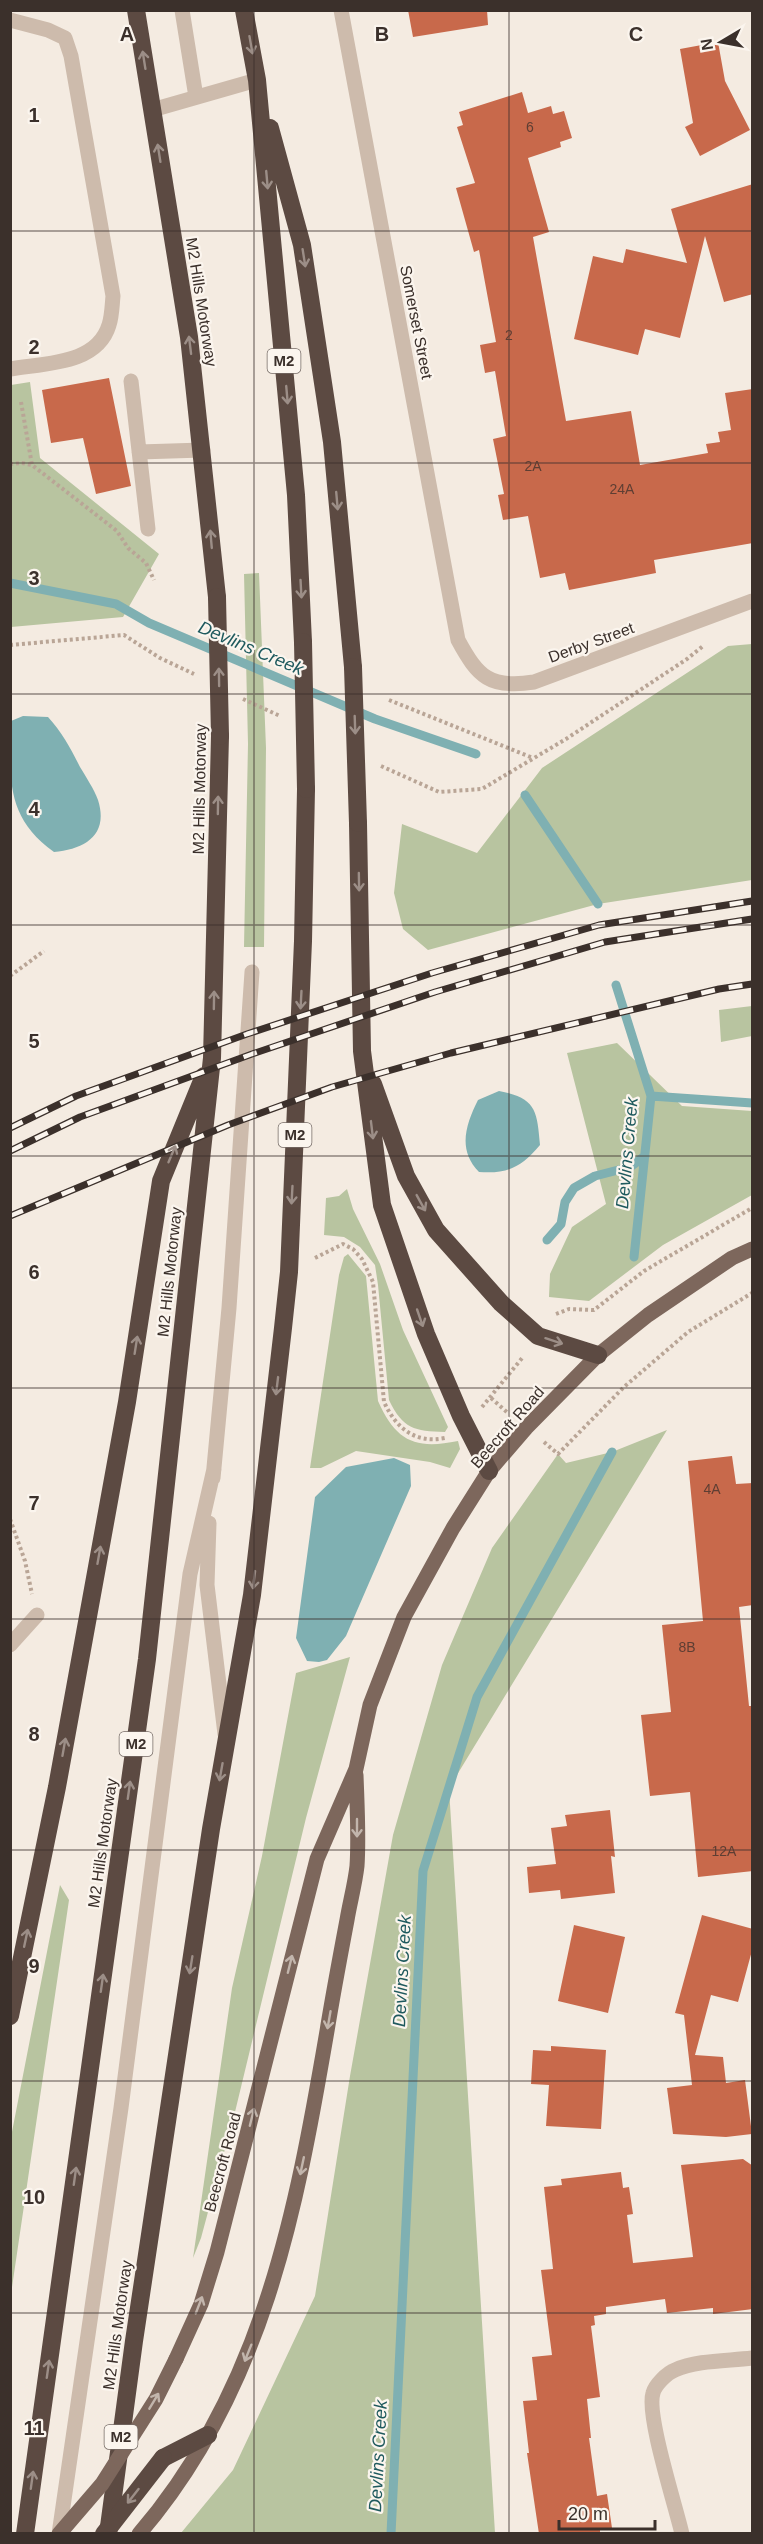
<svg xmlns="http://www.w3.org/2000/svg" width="763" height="2544" font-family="Arial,sans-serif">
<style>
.green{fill:#b8c4a0}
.water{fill:#7fb0b2}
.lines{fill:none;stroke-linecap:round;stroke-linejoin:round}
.stream{stroke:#7fb0b2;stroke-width:9}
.building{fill:#c8694b}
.path{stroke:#b9a596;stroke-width:4;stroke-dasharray:3 3;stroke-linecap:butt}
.service{stroke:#cdbbac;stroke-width:15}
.minor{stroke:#cdbbac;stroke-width:15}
.primary{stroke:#7d675c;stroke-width:15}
.motorway{stroke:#5c4a42;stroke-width:18}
.rail-casing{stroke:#3b302b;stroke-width:7}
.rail{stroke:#fbf5ee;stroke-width:4.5;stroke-dasharray:14;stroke-linecap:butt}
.primary-bridge{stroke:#7d675c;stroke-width:15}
.motorway-bridge{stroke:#5c4a42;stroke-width:18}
.oneway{stroke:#9c8e87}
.oneway2{stroke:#c2b5ac}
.grid{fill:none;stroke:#3b302b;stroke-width:1.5;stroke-opacity:0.55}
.labels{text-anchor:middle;stroke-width:4.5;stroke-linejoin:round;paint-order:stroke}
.number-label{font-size:14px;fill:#5e3e33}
.shield{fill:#fbf5ee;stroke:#756b66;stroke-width:1.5}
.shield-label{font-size:15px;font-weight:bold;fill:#3b302b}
.street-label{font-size:16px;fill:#3b302b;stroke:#fbf5ee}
.water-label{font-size:18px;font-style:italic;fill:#1f5a5e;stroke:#fbf5ee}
.grid-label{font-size:20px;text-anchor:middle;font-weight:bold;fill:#3b302b;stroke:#fbf5ee;stroke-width:4.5;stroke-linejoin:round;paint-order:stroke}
</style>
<rect width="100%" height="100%" fill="#f4ebe1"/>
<path class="green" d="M30,382L40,458L159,554L123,617L11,627V385Z
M259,573L266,748L264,947H244L248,744L244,574Z
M752,644V880L598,904L428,950L403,929L394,893L402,824L477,853L542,768L728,646Z
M752,1006V1036L721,1042L719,1010Z
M617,1043L682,1106L752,1111V1195L663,1245L589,1301L549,1297L550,1274L572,1227L606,1204L567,1053Z
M347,1189L353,1209L380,1264L403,1330L448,1427L445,1432C414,1431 403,1429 389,1400L378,1285L375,1265L360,1247L344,1237L324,1235L326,1198L339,1196Z
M348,1254L366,1276L378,1401C396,1441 415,1450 458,1441L460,1449L450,1468L430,1462L356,1451L321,1468H310L339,1275L344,1257Z
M667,1430L449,1788L495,2533H181L233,2470L315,2296L350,2076L393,1835L442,1665L492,1548L558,1454L566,1463L612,1452Z
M350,1657L306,1818L235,2112L201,2238L193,2258L232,1988L262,1856L296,1673Z
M60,1885L69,1900L11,2294V2137Z"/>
<path class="water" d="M23,716L48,717C62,732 71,749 80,767C86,777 94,789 98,800C109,835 85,849 54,852C4,816 10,776 11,721Z
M499,1091C536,1098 537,1110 540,1145C521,1167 509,1174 479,1172C457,1150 466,1124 478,1100Z
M394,1458L410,1465L411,1486L346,1636L327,1660L319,1662L307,1661L296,1638L315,1497L346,1467Z"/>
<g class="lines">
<path class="stream" d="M10,583L116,604L149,623L375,719L476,754
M525,795L598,904
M616,985L651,1096L634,1257
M651,1096L752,1103
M547,1240L561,1224L565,1202L574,1188L595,1176L630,1167L645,1156
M391,2534L423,1871L477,1697L612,1452"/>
</g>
<path class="building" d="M408,10H487L488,25L413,37Z
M718,42L725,81L750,130L700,156L685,127L693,123L680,49Z
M522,92L528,113L551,106L553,114L564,111L572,138L560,142L561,147L528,158L549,232L533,237L566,421L631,411L640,465L708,453L706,444L720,442L718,432L731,430L725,393L753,389V543L654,560L656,573L569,590L565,573L540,578L528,516L503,520L498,495L504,494L493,439L506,436L495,371L485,373L480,345L496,342L479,250L474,252L456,188L475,183L457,127L463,125L459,112Z
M753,184V294L724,302L705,236L680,338L645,329L638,355L574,339L593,256L623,263L626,249L687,263L671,209Z
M109,378L131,486L96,494L83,438L51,443L42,390Z
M732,1456L736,1484L753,1483V1605L739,1607L749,1706H753V1871L698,1877L690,1792L650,1796L641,1715L671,1712L662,1625L703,1621L688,1461Z
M610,1810L615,1857L611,1856L615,1893L561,1899L560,1890L529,1893L527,1867L556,1864L551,1828L567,1826L565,1815Z
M702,1915L753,1929V1947L738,2002L711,1995L695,2055L723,2057L726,2083L745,2080L752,2134L726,2137L673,2134L667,2088L692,2085L684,2015L675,2013Z
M574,1925L625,1937L608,2013L558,2001Z
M551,2046L606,2050L601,2129L546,2126L549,2085L531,2084L533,2050L551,2051Z
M743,2159L753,2166V2309L713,2314V2308L667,2313L665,2299L606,2307V2314L594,2316L595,2325L591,2326L600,2397L587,2399L591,2438H589L597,2496L607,2494L612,2528L600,2530V2534H539L527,2453H529L523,2401L537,2400L532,2357L552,2355L541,2270L553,2269L544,2187L562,2185L561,2179L621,2172L623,2188L629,2187L633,2214L627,2215L633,2263L693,2257L681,2165Z"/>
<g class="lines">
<path class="path" d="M21,402L32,465
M10,464L22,463L32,465L117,531L128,548L146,563L154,580
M10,645L124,635L160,658L194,674
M243,699L280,716
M389,700L533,758
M381,766L439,792L482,789L566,739L687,659L703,646
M10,976L44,951
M315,1258L343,1244L353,1249L362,1259L373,1282L384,1402C396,1428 415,1444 445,1438
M556,1314L569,1309L594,1310L644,1271L752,1208
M491,1398L508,1413
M482,1407L523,1357
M544,1442L558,1454L624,1387L688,1332L752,1293
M10,1519L25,1561L32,1594"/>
<path class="service" d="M182,10L196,97
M10,20L48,30L65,38L71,56L113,296C112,306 112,316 109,325C97,365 44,363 10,369
M152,110L257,80
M131,381L148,529
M139,452L203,450
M213,1478L229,1308L252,972
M209,1523L207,1585L225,1734
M10,1645L37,1615
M59,2534L121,2108L190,1574L214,1469"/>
<path class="minor" d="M341,10L458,640C478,677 490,689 534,682L752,601
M682,2534C676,2507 646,2415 653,2393C655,2385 667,2373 675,2370C697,2360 728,2361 752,2358"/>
<path class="primary" d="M176,2359L201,2304L217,2252L317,1859L356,1769L370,1705L404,1617L453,1528L489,1471L526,1428L598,1355L648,1315L732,1258L752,1249
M139,2534C263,2390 296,2212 327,2031C333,1994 340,1957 347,1920C350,1902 355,1884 357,1866C359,1836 357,1805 356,1775"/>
<path class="motorway" d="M136,10L189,337L217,597
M244,10L257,80L296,495L303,642
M270,128L302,245L332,442L353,667
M358,823L362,1051L382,1205L426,1334L461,1416L489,1471
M373,1084L406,1176L436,1230L501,1303L538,1336L598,1355
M10,2016L57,1787L127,1402L161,1181L204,1076
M163,2458L208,2435
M25,2534L147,1659L212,1058L220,736
M108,2534L134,2341L211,1829L252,1595L283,1328L289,1272L303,941L306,789"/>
<g class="rail-casing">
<path id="rail" d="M10,1128L76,1096L247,1034L432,973L599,925L752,901
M10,1151L80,1117L252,1054L435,992L605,942L752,919
M10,1216L228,1125L332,1087L451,1053L719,989L752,984"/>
</g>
<use href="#rail" class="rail"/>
<path class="primary-bridge" d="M59,2534L102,2484L156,2399L176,2359"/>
<path class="motorway-bridge" d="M217,597L220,736
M303,642L306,789
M353,667L358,823
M104,2534L163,2458"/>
</g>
<defs><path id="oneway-shaft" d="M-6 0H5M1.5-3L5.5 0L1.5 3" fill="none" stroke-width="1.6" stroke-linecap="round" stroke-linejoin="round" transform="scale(1.5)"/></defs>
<g class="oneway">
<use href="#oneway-shaft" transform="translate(251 45) rotate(80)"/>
<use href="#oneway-shaft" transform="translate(144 60) rotate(-99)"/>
<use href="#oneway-shaft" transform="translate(159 153) rotate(-99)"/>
<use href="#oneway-shaft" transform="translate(267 180) rotate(85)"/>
<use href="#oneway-shaft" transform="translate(304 258) rotate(81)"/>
<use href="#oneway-shaft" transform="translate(190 345) rotate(-97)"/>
<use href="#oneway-shaft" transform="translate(287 395) rotate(85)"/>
<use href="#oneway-shaft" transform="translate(337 501) rotate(85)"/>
<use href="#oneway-shaft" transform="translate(211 539) rotate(-95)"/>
<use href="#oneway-shaft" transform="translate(301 589) rotate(87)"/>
<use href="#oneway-shaft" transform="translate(219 677) rotate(-91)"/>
<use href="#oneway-shaft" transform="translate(355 725) rotate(88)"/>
<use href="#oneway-shaft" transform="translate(218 805) rotate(-89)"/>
<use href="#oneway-shaft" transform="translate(359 882) rotate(89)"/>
<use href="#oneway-shaft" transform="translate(214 1000) rotate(-89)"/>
<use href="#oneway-shaft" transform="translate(301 1000) rotate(93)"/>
<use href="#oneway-shaft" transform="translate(372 1130) rotate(83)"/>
<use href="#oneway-shaft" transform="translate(172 1154) rotate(-67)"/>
<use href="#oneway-shaft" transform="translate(292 1195) rotate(93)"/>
<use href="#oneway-shaft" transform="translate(421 1203) rotate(61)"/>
<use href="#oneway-shaft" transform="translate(420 1318) rotate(71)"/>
<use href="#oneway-shaft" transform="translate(554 1341) rotate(18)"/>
<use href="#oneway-shaft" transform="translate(136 1345) rotate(-81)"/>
<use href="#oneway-shaft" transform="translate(277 1386) rotate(97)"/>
<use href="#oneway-shaft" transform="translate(99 1555) rotate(-80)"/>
<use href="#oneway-shaft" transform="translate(254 1580) rotate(97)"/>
<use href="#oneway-shaft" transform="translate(64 1747) rotate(-80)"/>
<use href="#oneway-shaft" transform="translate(221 1772) rotate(100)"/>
<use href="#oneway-shaft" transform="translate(129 1790) rotate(-82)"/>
<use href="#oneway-shaft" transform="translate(26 1938) rotate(-78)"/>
<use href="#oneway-shaft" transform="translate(191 1965) rotate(99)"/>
<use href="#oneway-shaft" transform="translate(102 1983) rotate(-82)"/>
<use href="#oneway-shaft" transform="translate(75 2176) rotate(-82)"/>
<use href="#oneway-shaft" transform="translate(48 2369) rotate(-82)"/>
<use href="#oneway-shaft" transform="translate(32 2480) rotate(-82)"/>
<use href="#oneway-shaft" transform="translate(133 2496) rotate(128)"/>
</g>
<g class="oneway2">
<use href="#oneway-shaft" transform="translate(357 1828) rotate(90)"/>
<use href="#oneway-shaft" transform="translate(290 1964) rotate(-76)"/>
<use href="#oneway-shaft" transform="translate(329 2020) rotate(100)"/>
<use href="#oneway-shaft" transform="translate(252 2117) rotate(-76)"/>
<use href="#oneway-shaft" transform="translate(302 2166) rotate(102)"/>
<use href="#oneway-shaft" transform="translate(199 2305) rotate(-69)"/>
<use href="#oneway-shaft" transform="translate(248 2353) rotate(112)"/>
<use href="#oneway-shaft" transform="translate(154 2401) rotate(-59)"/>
</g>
<path class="grid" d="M254,10V2534M509,10V2534M10,231H752M10,463H752M10,694H752M10,925H752M10,1156H752M10,1388H752M10,1619H752M10,1850H752M10,2081H752M10,2313H752"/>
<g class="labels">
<g class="number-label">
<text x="530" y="132">6</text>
<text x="509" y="340">2</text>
<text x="533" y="471">2A</text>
<text x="622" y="494">24A</text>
<text x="712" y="1494">4A</text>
<text x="687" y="1652">8B</text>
<text x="724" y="1856">12A</text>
</g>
<g class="shield">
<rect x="267.5" y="349" width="33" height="24" rx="4.5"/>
<rect x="278.5" y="1123" width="33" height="24" rx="4.5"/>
<rect x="119.5" y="1732" width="33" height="24" rx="4.5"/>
<rect x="104.5" y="2425" width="33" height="24" rx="4.5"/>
</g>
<g class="shield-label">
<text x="284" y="366">M2</text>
<text x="295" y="1140">M2</text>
<text x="136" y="1749">M2</text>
<text x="121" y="2442">M2</text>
</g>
<g class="street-label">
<text transform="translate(202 302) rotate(81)" y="6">M2 Hills Motorway</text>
<text transform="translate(417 322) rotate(79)" y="6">Somerset Street</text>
<text transform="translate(591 642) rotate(-20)" y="6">Derby Street</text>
<text transform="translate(199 789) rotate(-89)" y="6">M2 Hills Motorway</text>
<text transform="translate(169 1272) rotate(-84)" y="6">M2 Hills Motorway</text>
<text transform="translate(507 1427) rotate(-49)" y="6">Beecroft Road</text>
<text transform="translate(102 1843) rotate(-82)" y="6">M2 Hills Motorway</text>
<text transform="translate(222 2162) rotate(-75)" y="6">Beecroft Road</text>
<text transform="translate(117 2325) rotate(-82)" y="6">M2 Hills Motorway</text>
</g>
<g class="water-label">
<text transform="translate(251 648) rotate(23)" y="6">Devlins Creek</text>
<text transform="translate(627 1153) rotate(-85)" y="6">Devlins Creek</text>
<text transform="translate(402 1971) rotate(-87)" y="6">Devlins Creek</text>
<text transform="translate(378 2456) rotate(-87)" y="6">Devlins Creek</text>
</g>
</g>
<g class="grid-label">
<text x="127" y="41">A</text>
<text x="382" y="41">B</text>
<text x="636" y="41">C</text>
<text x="34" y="122">1</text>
<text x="34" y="354">2</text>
<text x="34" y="585">3</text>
<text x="34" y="816">4</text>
<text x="34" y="1048">5</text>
<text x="34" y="1279">6</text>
<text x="34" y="1510">7</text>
<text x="34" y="1741">8</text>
<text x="34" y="1973">9</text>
<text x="34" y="2204">10</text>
<text x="34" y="2435">11</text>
</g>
<rect width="763" height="2544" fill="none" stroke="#3b302b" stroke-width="24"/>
<g transform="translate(721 42) rotate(260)" stroke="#fbf5ee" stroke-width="4.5" paint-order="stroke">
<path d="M0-4.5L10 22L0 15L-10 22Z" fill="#3b302b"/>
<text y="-9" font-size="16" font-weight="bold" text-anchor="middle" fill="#3b302b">N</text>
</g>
<path d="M559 2520v9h96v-9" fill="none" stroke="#3b302b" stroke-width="3"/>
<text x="568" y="2520" font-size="18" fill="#3b302b" stroke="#fbf5ee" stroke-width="4.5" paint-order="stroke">20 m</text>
</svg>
